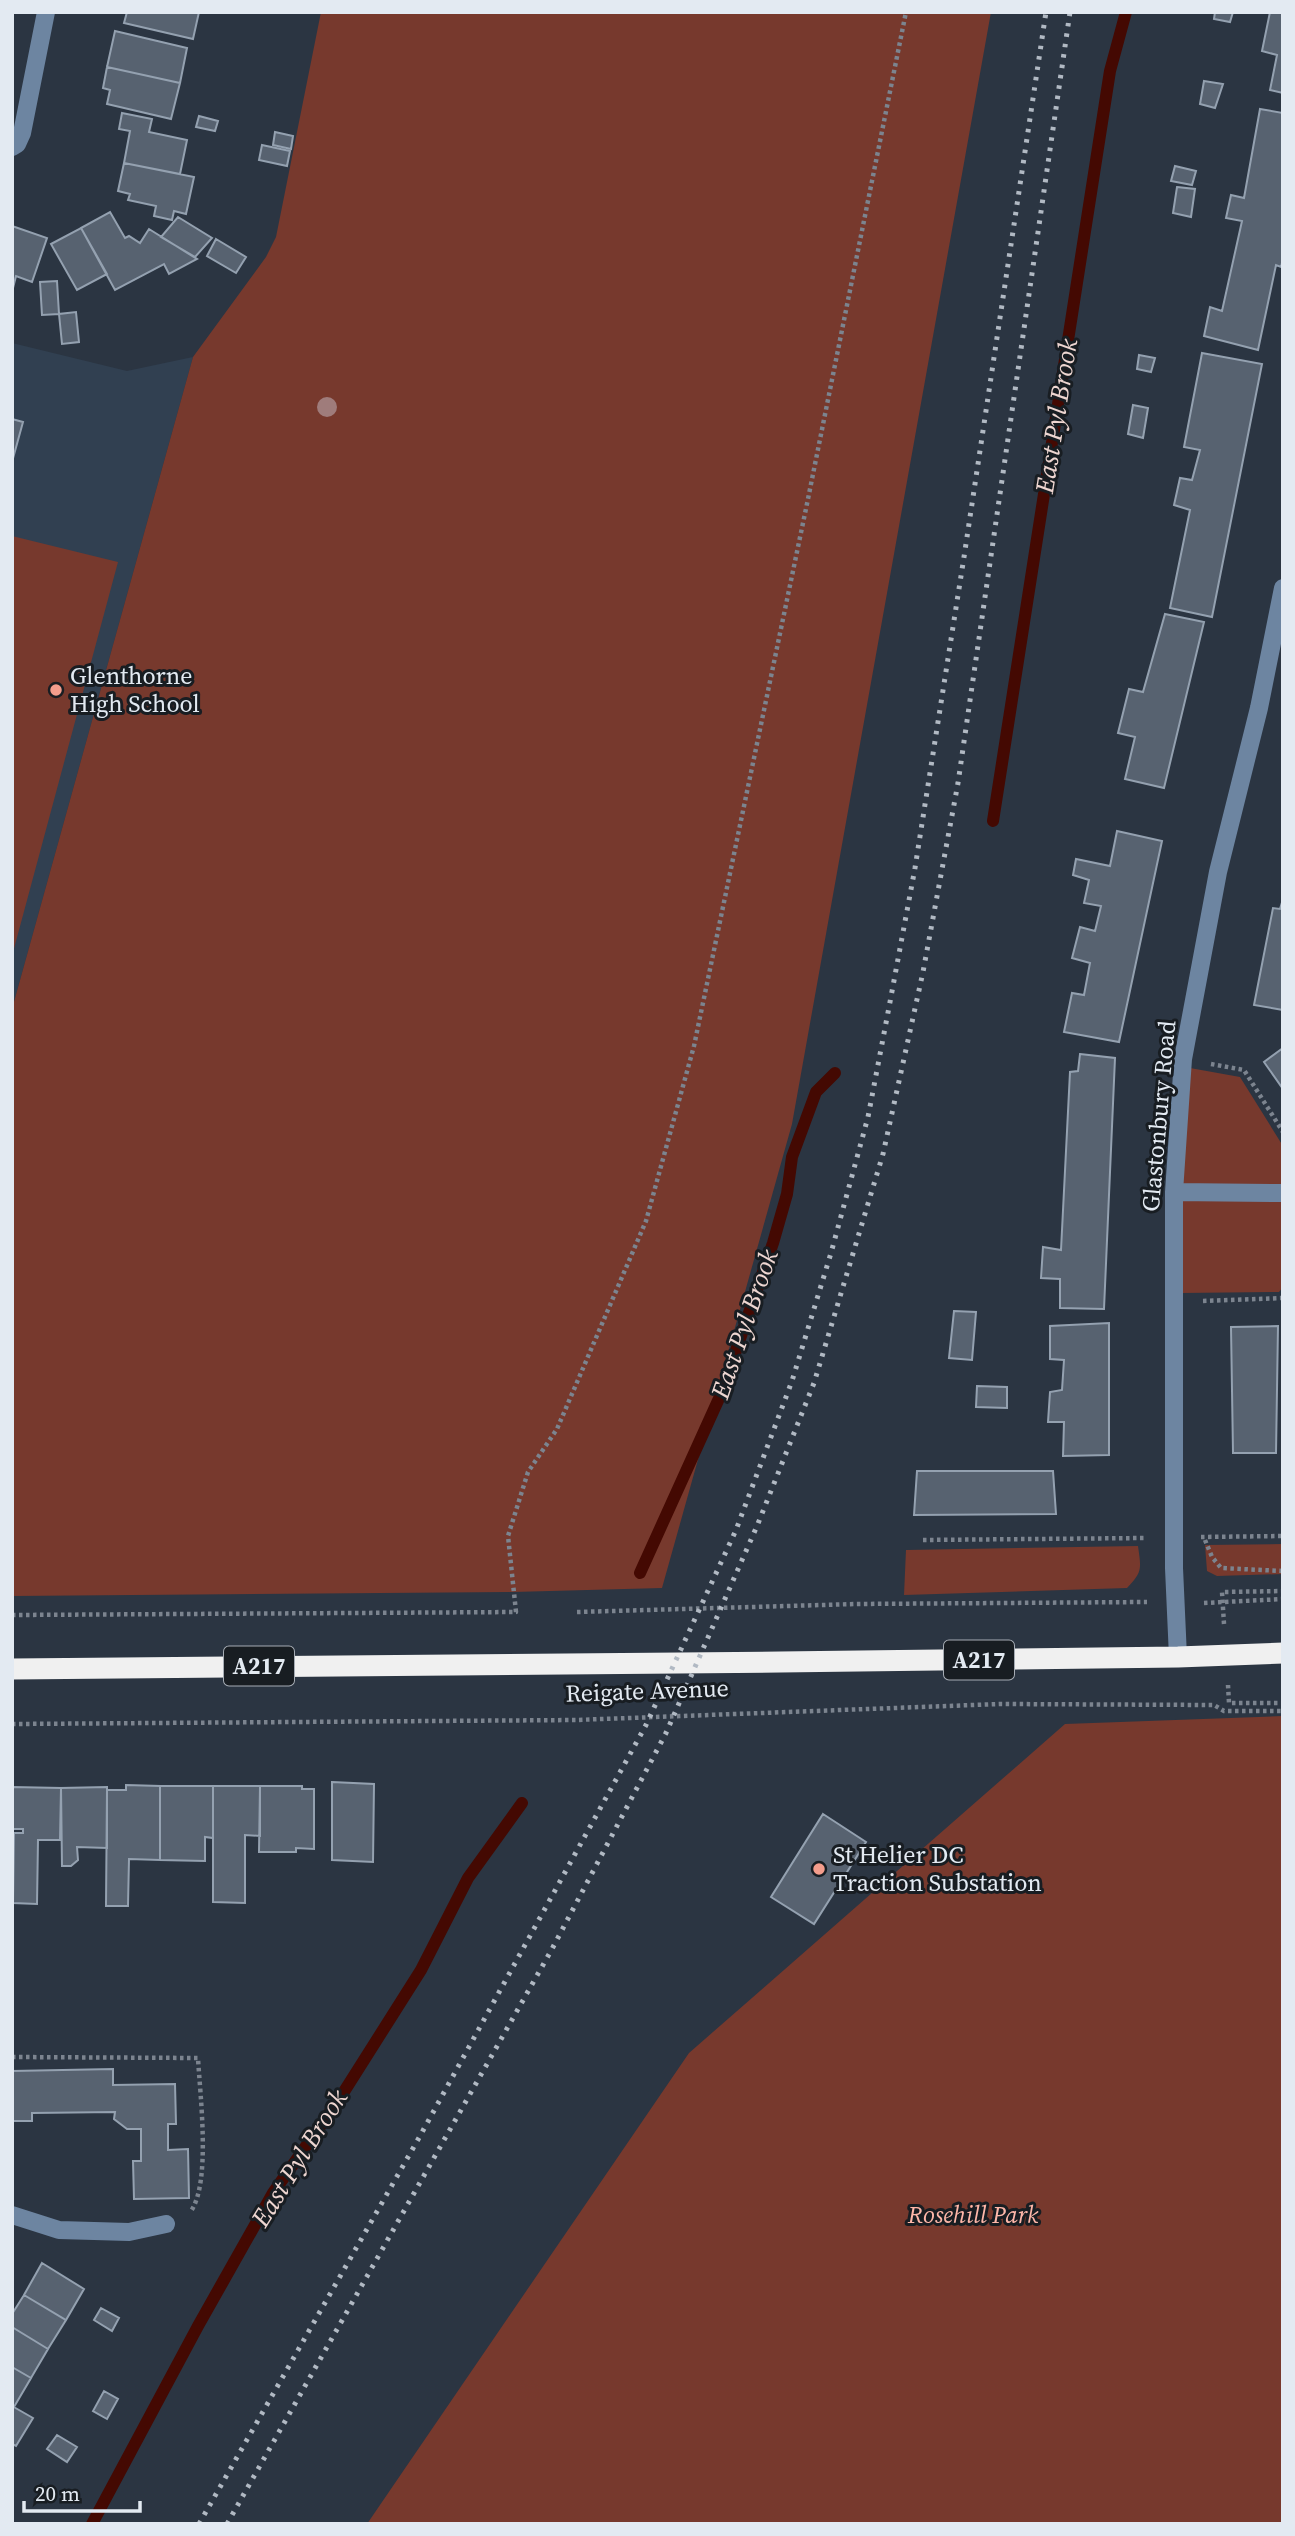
<svg xmlns="http://www.w3.org/2000/svg" width="1295" height="2536" font-family="'Source Serif 4',serif">
<style>
.built{fill:#314051}
.green{fill:#77392d}
.lines{fill:none;stroke-linecap:round;stroke-linejoin:round}
.stream{stroke:#440902;stroke-width:12}
.building{fill:#576270;stroke:#94a1b0;stroke-width:2}
.path{stroke:#7c848f;stroke-width:4.5;stroke-dasharray:3.5 3.5;stroke-linecap:butt}
.minor{stroke:#6d85a1;stroke-width:18}
.highway{stroke:#f0f0f0;stroke-width:21}
.rail{stroke:#b1b9c3;stroke-width:5;stroke-dasharray:3.5 7;stroke-linecap:butt}
.tree{fill:#9f7c7b}
.poi-dot{fill:#f49d8c;stroke:#181d22;stroke-width:2.5}
.labels{text-anchor:middle;stroke-width:6;stroke-linejoin:round;paint-order:stroke}
.shield{fill:#181d22;stroke:#a6acb4;stroke-width:2}
.shield-label{font-size:23px;font-weight:bold;fill:#e3eaf2}
.poi-label{font-size:24px;fill:#e3eaf2;stroke:#181d22;text-anchor:start}
.street-label{font-size:24px;fill:#e3eaf2;stroke:#181d22}
.park-label{font-size:24px;font-style:italic;fill:#feb7a9;stroke:#181d22}
.water-label{font-size:26px;font-style:italic;fill:#eed6d1;stroke:#181d22}
</style>
<rect width="100%" height="100%" fill="#2b3542"/>
<path class="built" d="M12,343L127,371L193,357L12,1009Z"/>
<path class="green" d="M321,12H991L792,1124L662,1588L513,1592L12,1596V1009L193,357L266,257L276,237Z
M12,536L118,562L12,956Z
M1190,1068L1240,1077L1283,1146V1287L1279,1292L1181,1293L1182,1180Z
M1283,1544V1574L1217,1576L1207,1571L1205,1545Z
M1138,1546C1141,1568 1143,1572 1127,1588L904,1595L906,1550Z
M1283,1716V2524H367L689,2053L1065,1724Z"/>
<g class="lines">
<path class="stream" d="M993,821L1110,71L1126,12
M640,1573L721,1394L773,1243L787,1194L792,1157L816,1092L835,1073
M92,2524L198,2326L273,2193L340,2098L421,1970L468,1878L522,1803"/>
</g>
<path class="building" d="M127,12H199L193,39L124,23Z
M1215,12H1233L1230,22L1214,19Z
M1270,12H1283V93L1270,90L1277,55L1262,51Z
M115,31L187,48L180,83L107,67Z
M107,67L180,83L171,119L107,104L110,90L103,88Z
M1204,81L1223,84L1215,108L1200,104Z
M1260,109L1283,113V259L1281,267L1276,265L1258,350L1204,336L1210,307L1222,311L1242,221L1226,218L1231,195L1244,198Z
M122,113L152,119L149,132L187,140L180,174L124,163L130,131L119,129Z
M199,116L218,121L215,131L196,127Z
M275,132L293,136L291,149L273,145Z
M262,145L290,151L287,166L259,160Z
M124,163L194,177L186,214L174,211L172,220L154,216L156,206L128,200L130,194L118,191Z
M1175,166L1196,171L1192,185L1171,181Z
M1177,187L1195,189L1191,217L1173,213Z
M110,212L125,238L129,236L140,243L149,229L197,259L169,274L164,264L115,290L81,228Z
M178,217L212,238L195,257L161,237Z
M12,226L47,238L32,282L16,276L13,288Z
M81,228L107,274L77,290L51,244Z
M216,239L246,257L236,273L207,256Z
M57,281L59,314L42,315L40,282Z
M76,312L79,342L62,344L59,314Z
M1202,353L1262,364L1212,617L1170,608L1190,510L1174,505L1180,478L1192,480L1200,450L1184,447Z
M1139,355L1155,358L1151,372L1137,369Z
M1133,405L1148,408L1143,438L1128,434Z
M12,419L23,422L12,462Z
M1165,614L1204,622L1164,788L1125,779L1135,737L1118,733L1129,689L1143,692Z
M1117,831L1162,841L1119,1042L1064,1032L1072,993L1084,995L1090,963L1072,958L1080,927L1095,931L1101,906L1084,903L1089,880L1073,875L1076,859L1110,866Z
M1283,899V1010L1254,1005L1273,908L1280,909Z
M1283,1048V1089L1264,1062Z
M1080,1054L1115,1058L1104,1309L1060,1308V1279L1041,1278L1043,1247L1061,1250L1070,1072L1078,1071Z
M954,1311L976,1312L972,1360L949,1358Z
M1109,1323V1455L1063,1456L1064,1422H1048L1050,1392L1062,1390L1064,1360L1050,1359V1326Z
M1278,1326L1276,1453H1233L1231,1327Z
M977,1386L1007,1387V1408L976,1407Z
M917,1471H1053L1056,1514L914,1515Z
M332,1782L374,1784L373,1862L332,1860Z
M126,1785L160,1786V1860L129,1859L128,1906H106L107,1790H126Z
M160,1786H213V1838L205,1837V1861L160,1860Z
M213,1786H260V1836L245,1835V1903L213,1902Z
M260,1786H302V1789H314V1849L296,1848V1852H259Z
M12,1787L61,1788L60,1840H38L37,1904L13,1903L14,1833H23V1829H12Z
M107,1787V1848L77,1847L78,1860L71,1866H62L61,1788Z
M823,1814L866,1842L814,1924L771,1897Z
M113,2069V2085L175,2084L176,2124H168V2150L188,2149L189,2198L134,2199L133,2161H141V2129H127L114,2119L115,2112L32,2113V2121H12V2071Z
M42,2263L84,2289L66,2320L24,2295Z
M24,2295L66,2320L48,2349L12,2327V2314Z
M101,2308L119,2318L112,2331L94,2320Z
M12,2327L48,2349L31,2378L12,2367Z
M12,2367L31,2378L14,2407L12,2406Z
M104,2391L118,2399L107,2419L93,2411Z
M12,2406L33,2418L16,2446L12,2444Z
M57,2435L77,2447L67,2462L47,2449Z"/>
<g class="lines">
<path class="path" d="M1211,1064L1244,1070L1283,1132
M1203,1301L1283,1298
M1201,1537L1283,1536
M923,1540L1146,1538
M1205,1540L1212,1557L1221,1568L1283,1571
M1204,1603L1283,1599
M577,1612L856,1604L1147,1602
M12,1615L516,1612L508,1536L528,1472L557,1429L646,1221L694,1046L808,499L906,12
M1224,1624L1222,1592L1283,1591
M1228,1685L1229,1703H1283
M12,1724L576,1720L1000,1704L1214,1705L1224,1711H1283
M12,2057L198,2058C200,2095 211,2182 191,2211"/>
<path class="minor" d="M12,147L17,144L22,133L46,12
M1174,1192L1283,1193
M1178,1657L1174,1568V1192L1183,1059L1218,872L1259,708L1283,588
M12,2215L59,2230L129,2232L166,2224"/>
<path class="highway" d="M12,1669L780,1662L1178,1657L1283,1653"/>
<path class="rail" d="M199,2524L420,2136L646,1725L736,1530L792,1381L831,1253L868,1117L890,1002L915,868L964,557L1046,12
M227,2524L552,1949L666,1733L757,1526L814,1383L883,1154L923,972L958,783L1070,12"/>
</g>
<circle class="tree" cx="327" cy="407" r="10"/>
<g class="poi-dot">
<circle cx="56" cy="690" r="7"/>
<circle cx="819" cy="1869" r="7"/>
</g>
<g class="labels">
<g class="shield">
<rect x="944" y="1640.5" width="70" height="39" rx="5"/>
<rect x="224" y="1646.5" width="70" height="39" rx="5"/>
</g>
<g class="shield-label">
<text x="979" y="1668">A217</text>
<text x="259" y="1674">A217</text>
</g>
<g class="poi-label">
<text x="70" y="684">Glenthorne<tspan x="70" dy="28">High School</tspan></text>
<text x="833" y="1863">St Helier DC<tspan x="833" dy="28">Traction Substation</tspan></text>
</g>
<g class="street-label">
<text transform="translate(1159 1116) rotate(-85)" y="8">Glastonbury Road</text>
<text transform="translate(647 1691) rotate(-2)" y="8">Reigate Avenue</text>
</g>
<g class="park-label">
<text x="973" y="2223">Rosehill Park</text>
</g>
<g class="water-label">
<text transform="translate(1056 416) rotate(-81)" y="9">East Pyl Brook</text>
<text transform="translate(744 1324) rotate(-71)" y="9">East Pyl Brook</text>
<text transform="translate(299 2158) rotate(-58)" y="9">East Pyl Brook</text>
</g>
</g>
<rect width="1295" height="2536" fill="none" stroke="#e3eaf2" stroke-width="28"/>
<path d="M24 2501v10h116v-10" fill="none" stroke="#e3eaf2" stroke-width="3.5"/>
<text x="35" y="2501" font-size="21" fill="#e3eaf2" stroke="#181d22" stroke-width="5" paint-order="stroke">20 m</text>
</svg>
